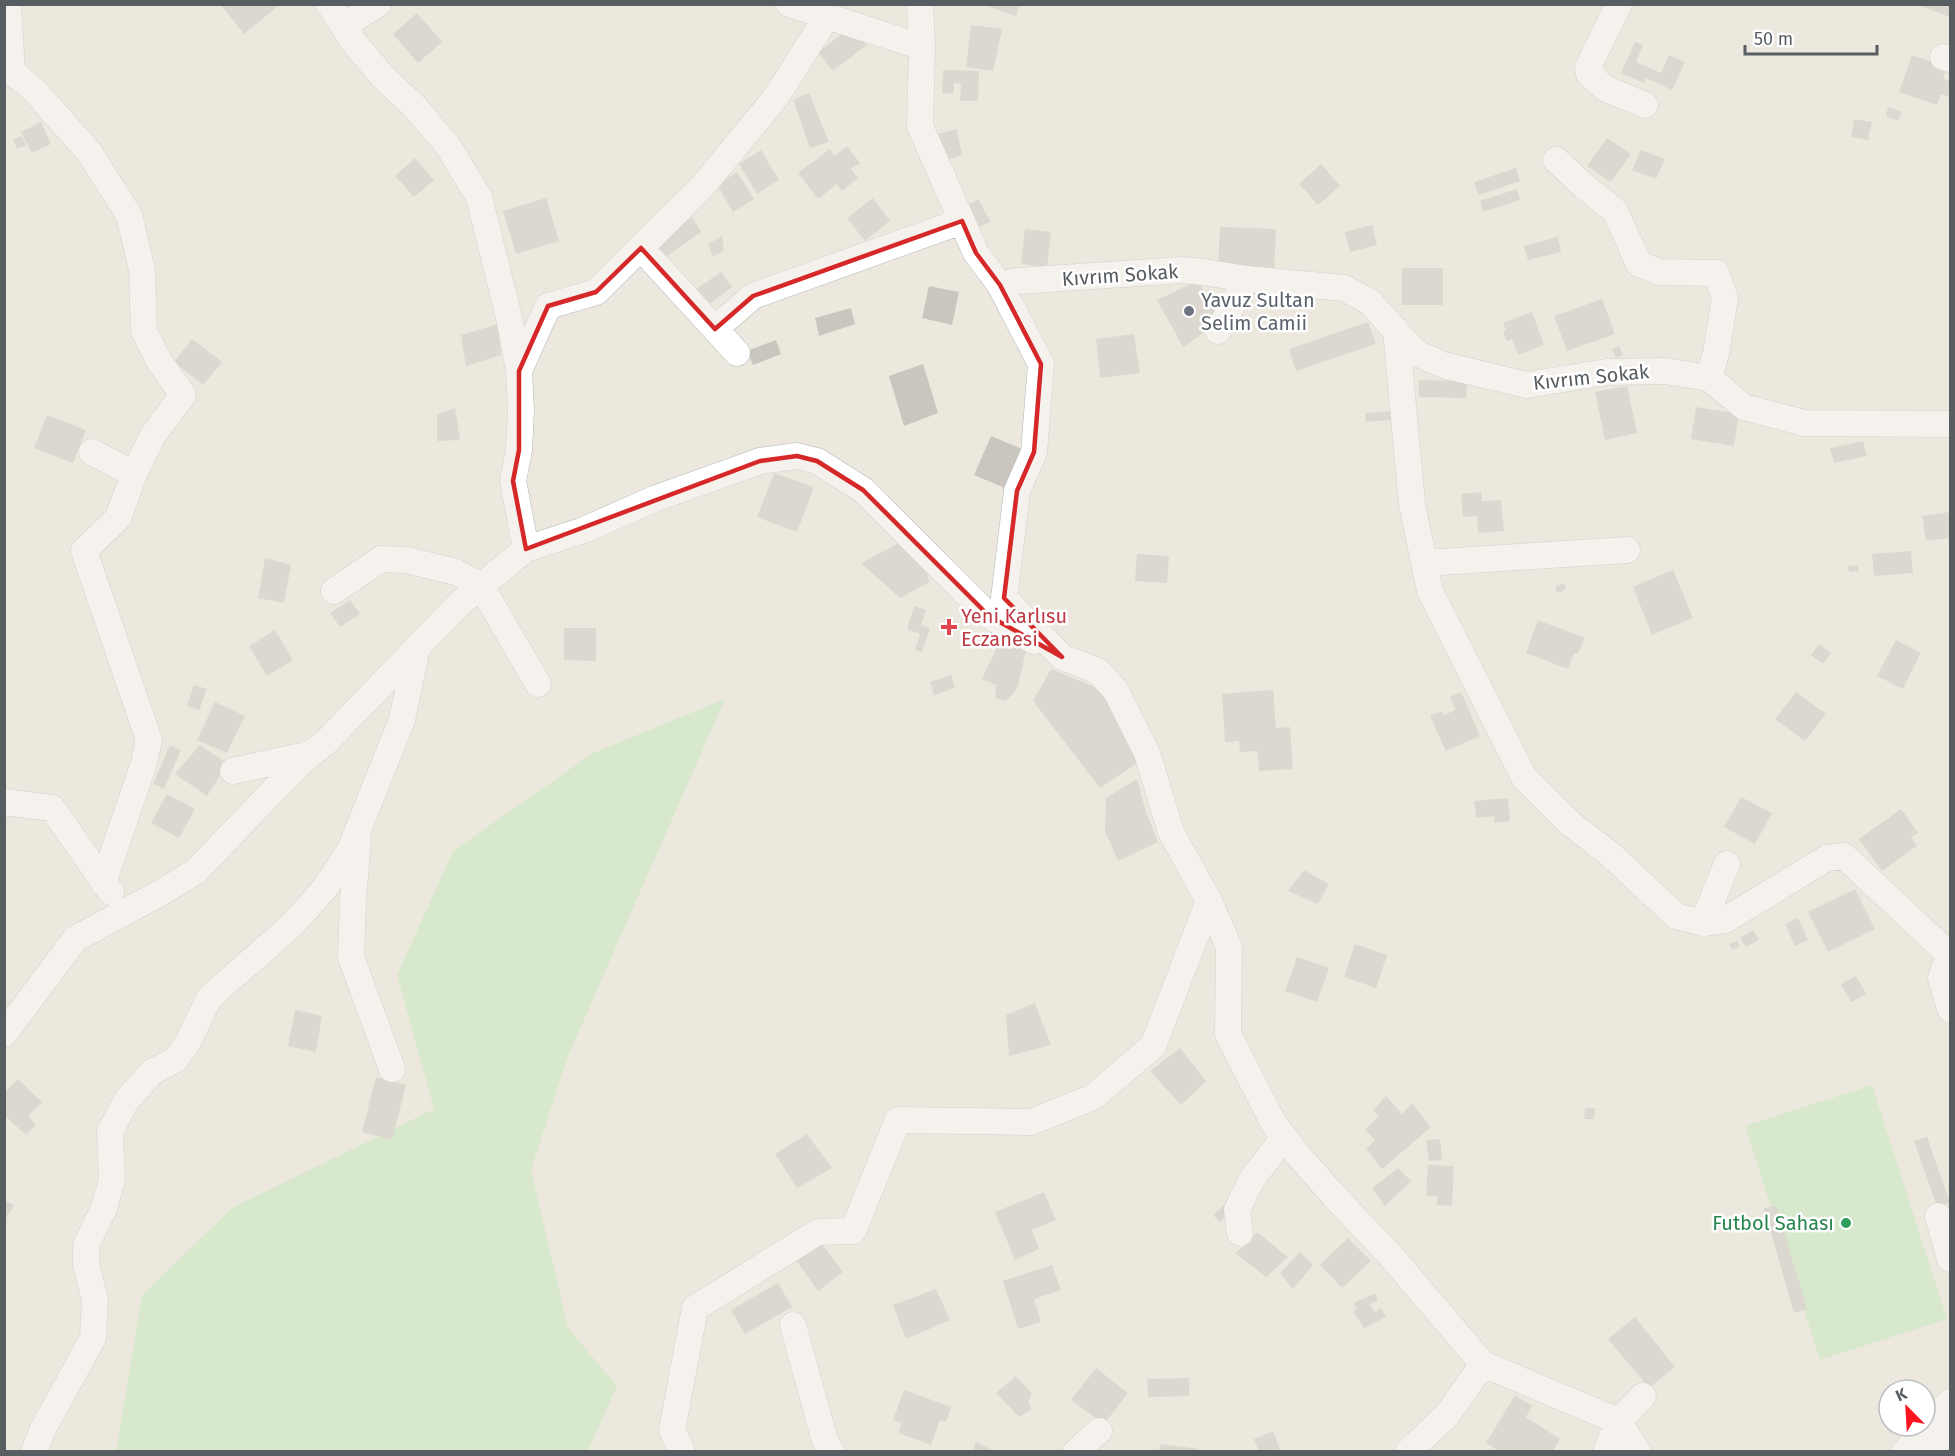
<svg xmlns="http://www.w3.org/2000/svg" width="1955" height="1456" font-family="'Fira Sans',sans-serif">
<style>
.green{fill:#bde8b7}
.building{fill:#cac5bd}
.lines{fill:none;stroke-linecap:round;stroke-linejoin:round}
.minor-casing{stroke:#b2b7bb;stroke-width:27}
.minor{stroke:#fff;stroke-width:26}
.marked{fill:none;stroke:#d62828;stroke-width:4.5;stroke-linejoin:round}
.worship-dot{fill:#6b7280;stroke:#fff;stroke-width:2}
.health-dot{fill:#e0444e;stroke:#fff;stroke-width:2}
.leisure-dot{fill:#2e9e5b;stroke:#fff;stroke-width:2}
.labels{text-anchor:middle;stroke-width:5;stroke-linejoin:round;paint-order:stroke}
.street-label{font-size:20px;fill:#585d62;stroke:#fff}
.worship-label{font-size:20px;fill:#5b616d;stroke:#fff;text-anchor:start}
.health-label{font-size:20px;fill:#be3a42;stroke:#fff;text-anchor:start}
.leisure-label{font-size:20px;fill:#27864d;stroke:#fff;text-anchor:end}
</style>
<rect width="100%" height="100%" fill="#ede8de"/>
<path class="green" d="M725,699L568,1056L531,1170L568,1328L617,1386L588,1451L116,1452L142,1295L232,1208L434,1109L397,975L453,851L593,753Z
M1872,1085L1947,1319L1820,1360L1745,1126Z"/>
<path class="building" d="M220,4H276L277,7L244,34Z
M991,4H1020L1016,16L990,7Z
M1918,4H1950V17L1918,5Z
M417,13L442,42L418,63L393,34Z
M971,25L1002,29L993,71L966,67Z
M852,26L867,45L833,71L818,52Z
M1635,42L1643,45L1636,62L1661,73L1669,55L1685,62L1672,90L1646,78L1644,83L1621,73Z
M1912,55L1947,67L1943,79L1950,81V90L1948,97L1941,94L1937,105L1899,92Z
M943,70L979,71L978,101H960L961,84L954,83L953,94L942,93Z
M809,93L829,142L810,148L793,100Z
M1888,107L1902,112L1898,121L1886,116Z
M1854,119L1872,122L1868,140L1851,137Z
M41,122L51,144L32,153L21,132Z
M957,129L962,155L942,162L932,135Z
M22,136L26,145L17,149L13,139Z
M1607,138L1631,154L1611,182L1587,166Z
M847,146L860,163L851,169L858,178L842,191L837,184L818,199L798,173L830,149L834,156Z
M761,150L779,180L757,194L739,164Z
M1641,150L1665,159L1656,179L1632,170Z
M415,158L434,180L414,197L395,176Z
M1321,164L1340,186L1318,205L1299,184Z
M1516,168L1520,181L1479,195L1474,182Z
M737,172L754,199L733,212L717,185Z
M1517,189L1520,200L1483,212L1480,201Z
M546,198L559,241L516,254L503,211Z
M873,198L890,221L865,241L847,218Z
M978,199L991,222L977,228L966,206Z
M692,217L701,232L664,258L653,245Z
M1372,225L1377,245L1350,252L1345,232Z
M1220,227L1276,229L1274,272L1218,269Z
M1025,229L1051,232L1047,267L1021,264Z
M722,236L724,250L713,257L708,244Z
M1558,237L1561,252L1528,260L1524,246Z
M1402,268H1443V305H1402Z
M721,272L732,287L707,306L692,292Z
M1199,280L1220,322L1183,347L1157,300Z
M929,286L959,292L952,325L922,318Z
M1602,299L1615,334L1567,351L1554,316Z
M851,308L855,324L819,336L815,318Z
M1532,312L1544,345L1518,355L1512,339L1507,341L1503,332L1506,330L1503,323Z
M1368,322L1376,344L1296,371L1289,349Z
M498,324L501,355L466,366L461,335Z
M1134,334L1140,373L1100,378L1096,339Z
M192,339L222,362L203,385L174,362Z
M776,340L781,354L753,365L747,351Z
M1619,346L1623,355L1616,358L1612,349Z
M923,364L938,413L904,426L889,376Z
M1419,380L1467,381L1466,398L1419,397Z
M1627,386L1637,433L1605,440L1595,392Z
M1696,407L1739,414L1734,446L1691,439Z
M455,408L460,440L437,441V415Z
M1392,411V420L1366,422L1365,413Z
M47,415L86,430L73,463L34,448Z
M991,436L1022,449L1005,488L974,475Z
M1863,441L1867,456L1834,463L1830,448Z
M774,473L814,487L797,532L757,517Z
M1481,492L1482,501L1501,500L1504,531L1478,533L1477,516L1463,517L1461,494Z
M1950,512V538L1926,541L1922,516Z
M903,541L925,563L929,582L900,598L861,563Z
M1911,551L1913,573L1874,576L1872,554Z
M1137,554L1169,556L1167,583L1135,581Z
M265,558L291,565L284,603L258,598Z
M1858,565L1859,571L1849,572L1848,566Z
M1673,570L1693,618L1652,635L1633,587Z
M1564,583L1566,589L1557,593L1555,587Z
M350,600L360,614L340,627L330,613Z
M914,606L926,610L921,625L930,628L922,652L915,650L920,634L907,629Z
M1538,620L1585,638L1578,654L1574,653L1568,669L1526,653Z
M564,628H596V661L564,660Z
M275,630L293,660L267,676L249,646Z
M1896,640L1921,653L1903,689L1877,676Z
M1000,641L1027,647L1017,689L1006,701L995,698L996,685L982,679Z
M1819,644L1831,653L1823,664L1811,655Z
M1051,669L1100,689L1128,724L1136,764L1100,788L1033,701Z
M951,675L955,688L934,695L930,682Z
M194,685L207,689L199,710L187,706Z
M1273,690L1276,728L1290,727L1293,769L1259,771L1257,751L1240,752L1239,741L1225,742L1222,694Z
M1461,692L1480,736L1446,751L1430,716L1442,711L1444,715L1456,710L1450,697Z
M1796,692L1826,714L1805,741L1775,719Z
M215,702L245,716L227,753L197,740Z
M170,745L181,750L164,789L153,784Z
M200,745L228,764L207,796L175,774Z
M1137,779L1146,812L1158,842L1118,861L1105,831L1106,798Z
M167,794L195,809L179,838L151,823Z
M1741,797L1772,813L1755,844L1724,827Z
M1508,798L1510,821L1495,823L1494,816L1476,818L1474,801Z
M1901,809L1918,833L1911,837L1917,846L1882,871L1859,839Z
M1304,870L1329,884L1318,904L1288,891Z
M1855,889L1875,929L1828,952L1808,912Z
M1798,918L1808,940L1795,946L1785,924Z
M1753,930L1759,940L1746,947L1740,938Z
M1737,941L1740,946L1732,950L1729,944Z
M1355,944L1387,955L1376,988L1344,977Z
M1297,957L1329,968L1317,1002L1285,991Z
M1856,976L1866,994L1851,1002L1841,984Z
M1035,1003L1051,1045L1009,1056L1006,1015Z
M295,1010L322,1016L316,1052L288,1046Z
M1180,1048L1206,1081L1181,1105L1150,1071Z
M376,1077L406,1085L392,1140L362,1132Z
M18,1079L42,1102L28,1116L36,1125L26,1135L4,1115V1093Z
M1386,1096L1402,1114L1412,1103L1431,1127L1382,1169L1366,1149L1375,1140L1365,1129L1379,1116L1373,1110Z
M1585,1108H1595L1594,1119H1584Z
M807,1134L832,1168L797,1188L775,1154Z
M1927,1137L1950,1203L1937,1207L1914,1141Z
M1440,1139L1442,1160L1429,1161L1426,1140Z
M1428,1165L1454,1166L1452,1206L1437,1205V1196H1426Z
M1398,1168L1411,1181L1385,1206L1372,1188Z
M1044,1192L1056,1220L1032,1230L1039,1249L1015,1260L995,1212Z
M4,1200L14,1205L4,1222Z
M1225,1204L1232,1211L1220,1222L1213,1215Z
M1776,1205L1807,1309L1794,1313L1764,1208Z
M1257,1232L1288,1257L1266,1277L1235,1253L1248,1243Z
M1348,1238L1371,1261L1342,1288L1320,1265Z
M820,1241L843,1272L818,1291L795,1259Z
M1300,1252L1313,1265L1293,1289L1280,1273Z
M1052,1265L1061,1290L1034,1299L1041,1322L1018,1329L1003,1281Z
M778,1283L792,1307L745,1334L731,1310Z
M936,1289L950,1320L906,1339L893,1305Z
M1375,1293L1378,1300L1370,1304L1374,1312L1381,1308L1386,1317L1364,1328L1353,1311L1357,1309L1354,1303Z
M1635,1317L1675,1367L1649,1388L1608,1339Z
M1096,1368L1128,1393L1104,1424L1071,1400Z
M1016,1376L1032,1394L1028,1401L1032,1409L1019,1417L996,1393Z
M1189,1378V1396L1148,1397L1147,1379Z
M904,1390L951,1407L946,1422L940,1420L931,1445L898,1433L902,1423L893,1420Z
M1515,1395L1532,1406L1526,1417L1560,1439L1552,1452H1500L1486,1443Z
M1273,1431L1281,1452H1259L1254,1439Z
M976,1442L996,1452H972Z
M1160,1444L1199,1449V1452H1159Z"/>
<g class="lines">
<g class="minor-casing">
<path id="minor" d="M8,4L12,72
M329,4L355,44L384,78L414,106L448,146L479,197L509,317L519,371L521,410L519,450L513,481L526,549
M789,4L922,47
M920,4L922,47L920,126L976,253L1000,285L1041,364L1034,452L1017,491L1004,598L1062,657L1098,671L1116,691L1147,753L1171,832L1209,901L1229,947L1228,1034L1274,1124L1299,1156L1335,1197L1390,1255L1483,1364L1618,1421L1638,1452
M1619,4L1588,67L1589,74L1606,89L1645,105
M343,26L378,4
M1943,57L1950,59
M4,65L34,90L89,152L129,215L142,270L144,331L159,361L183,395L153,435L134,474L118,518L84,551L149,740L144,763L103,883
M1556,160L1585,187L1615,211L1639,264L1659,272L1716,273L1725,298L1716,353L1709,378
M641,248L737,353
M1000,285L1018,281L1182,270L1203,272L1247,279L1344,288L1370,302L1415,352L1443,365L1527,385L1606,372L1665,371L1709,378L1744,407L1804,423L1950,424
M715,329L753,296L962,221
M1396,330L1412,504L1430,591L1524,777L1571,824L1611,855L1676,916L1703,923L1725,920L1827,858L1844,856L1950,955
M1218,331L1247,279
M519,371L548,306L596,292L702,187L776,97L827,16
M92,452L134,474
M1425,563L1627,550
M334,591L381,559L406,560L456,572L481,586L538,684
M233,771L310,754
M4,802L52,808L111,892
M358,840L353,900L351,957L392,1069
M1703,923L1727,864
M1950,952L1941,978L1950,1009
M4,1034L75,939L164,891L196,871L302,761L326,742L459,604L526,549L584,530L654,499L760,461L797,456L817,461L863,490L989,616L1034,641
M1938,1216L1950,1259
M1240,1233L1237,1210L1252,1179L1284,1138
M793,1325L825,1441L831,1452
M1910,1448L1950,1435
M34,1452L43,1429L93,1338L95,1300L86,1264V1245L104,1208L112,1179L110,1132L126,1101L152,1072L175,1060L187,1044L209,998L294,923L325,888L350,850L402,720L417,648
M682,1452L672,1430L695,1308L818,1232L853,1231L898,1120L1031,1122L1093,1097L1153,1046L1209,901
M1076,1452L1099,1431
M1408,1452L1447,1415L1483,1364
M1606,1452L1618,1421L1643,1396
M1905,1452L1950,1402"/>
</g>
<use href="#minor" class="minor"/>
</g>
<path d="M0 0H1955V1456H0ZM962,221L976,253L1000,285L1041,364L1034,452L1017,491L1004,598L1062,657L989,616L863,490L817,461L797,456L760,461L526,549L513,481L519,450V371L548,306L596,292L641,248L715,329L753,296Z" fill="#ede8de" fill-opacity=".55" fill-rule="evenodd"/>
<path class="marked" d="M962,221L976,253L1000,285L1041,364L1034,452L1017,491L1004,598L1062,657L989,616L863,490L817,461L797,456L760,461L526,549L513,481L519,450V371L548,306L596,292L641,248L715,329L753,296Z"/>
<circle class="worship-dot" cx="1189" cy="311" r="6"/>
<path class="health-dot" d="M946 618h6v6h6v6h-6v6h-6v-6h-6v-6h6z"/>
<circle class="leisure-dot" cx="1846" cy="1223" r="6"/>
<g class="labels">
<g class="street-label">
<text transform="translate(1120 275) rotate(-4)" y="7">Kıvrım Sokak</text>
<text transform="translate(1591 377) rotate(-6)" y="7">Kıvrım Sokak</text>
</g>
<g class="worship-label">
<text x="1201" y="307">Yavuz Sultan<tspan x="1201" dy="23">Selim Camii</tspan></text>
</g>
<g class="health-label">
<text x="961" y="623">Yeni Karlısu<tspan x="961" dy="23">Eczanesi</tspan></text>
</g>
<g class="leisure-label">
<text x="1834" y="1230">Futbol Sahası</text>
</g>
</g>
<rect width="1955" height="1456" fill="none" stroke="#585d62" stroke-width="12"/>
<g transform="translate(1907 1408) rotate(336)"><circle r="28" fill="#ffffff" stroke="#bcbec0" stroke-width="1.5"/>
<path d="M0-4.5L10 22L0 15L-10 22Z" fill="#fc1521"/>
<text y="-9" font-size="16" font-weight="bold" text-anchor="middle" fill="#585d62">K</text>
</g>
<path d="M1745 45v9h132v-9" fill="none" stroke="#585d62" stroke-width="3"/>
<text x="1754" y="45" font-size="18" fill="#585d62" stroke="#ffffff" stroke-width="4.5" paint-order="stroke">50 m</text>
</svg>
